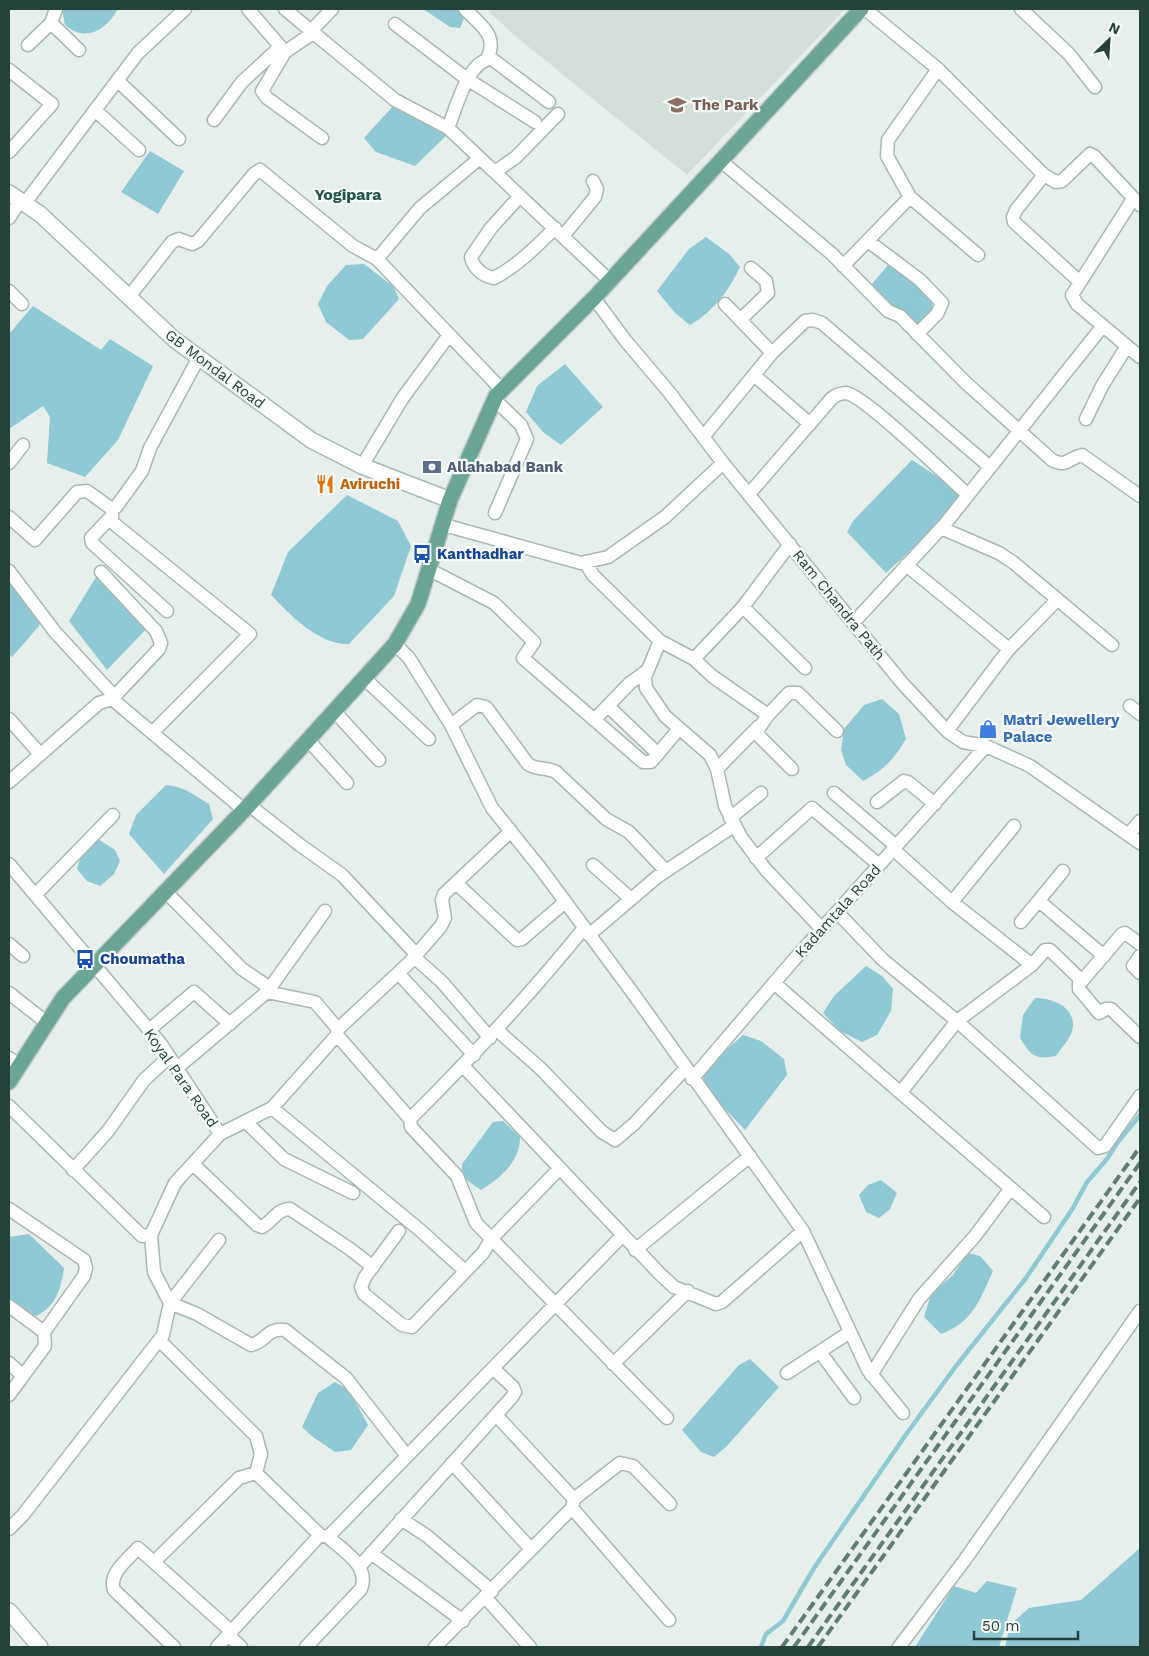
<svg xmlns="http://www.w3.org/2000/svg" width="1149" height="1656" font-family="'Work Sans',sans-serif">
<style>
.built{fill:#d4dfda}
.water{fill:#8ec9d4}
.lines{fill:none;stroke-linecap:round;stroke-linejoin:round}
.stream{stroke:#8ec9d4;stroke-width:4.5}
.street-casing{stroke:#a8b8b2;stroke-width:15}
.secondary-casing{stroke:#a4bbb3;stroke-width:18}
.primary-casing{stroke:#c2cac8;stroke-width:18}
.street{stroke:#fff;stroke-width:12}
.secondary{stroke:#fff;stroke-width:15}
.primary{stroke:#6aa596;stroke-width:15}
.rail{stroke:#5f7d75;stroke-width:4;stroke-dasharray:10 5;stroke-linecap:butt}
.labels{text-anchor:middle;stroke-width:4.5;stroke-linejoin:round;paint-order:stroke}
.education-label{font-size:15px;font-weight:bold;fill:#785e54;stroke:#f7fbf9;text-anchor:start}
.street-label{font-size:15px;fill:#24423a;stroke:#f7fbf9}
.service-label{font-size:15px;font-weight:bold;fill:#4e5e75;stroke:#f7fbf9;text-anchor:start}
.food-label{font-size:15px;font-weight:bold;fill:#c56008;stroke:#f7fbf9;text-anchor:start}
.transit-label{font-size:15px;font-weight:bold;fill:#164399;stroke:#f7fbf9;text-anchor:start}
.shop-label{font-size:15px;font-weight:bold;fill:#366cbe;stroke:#f7fbf9;text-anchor:start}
.neighbourhood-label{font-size:16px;font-weight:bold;fill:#1f5548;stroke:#f7fbf9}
</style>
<rect width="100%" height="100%" fill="#e6efeb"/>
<path class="built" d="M486,9H845L687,175L514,35Z"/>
<path class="water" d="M62,9H118C106,30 86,43 65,25Z
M423,9H468L460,28L450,27Z
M394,105L447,135L415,166L376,152L364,138Z
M150,151L184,171L158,214L121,192Z
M706,237L729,254L740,267C729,291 713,312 690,325L675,313L657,291L689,249Z
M364,264L394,287L399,299L363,339L349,340L326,322L318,304L327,286L346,265Z
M888,265L931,295L933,309L917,328L871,285Z
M33,306L101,350L110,339L153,366L118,440L85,477L47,463L50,417L43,406L9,429V334Z
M565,364L603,407L561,445L543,432L526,412L537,386Z
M912,460L961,492L939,524L886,573L847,532L853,521Z
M347,495L398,521L411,546L394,596L349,644C319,645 290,615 271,595L288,552Z
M101,569L152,623L107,670L69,621Z
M9,573L42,610L39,626L12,657L9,655Z
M882,699L899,714L906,739C895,758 883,771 863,781L846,765L841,750L844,729L864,705Z
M166,785C182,786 195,795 209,804L213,819L164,874L129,834L136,815Z
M98,839L115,850L120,861L114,874L100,886L87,881L77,869L83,850Z
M866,966L882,976L893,989L891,1011L877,1035L862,1042L840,1031L823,1013L834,996Z
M1035,998C1050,998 1073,1005 1073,1025C1073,1036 1062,1047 1056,1056C1035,1060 1031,1056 1020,1038L1023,1015Z
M743,1035L761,1041L784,1059L787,1075L745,1130L709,1092L703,1077L726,1050Z
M503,1121L520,1137C520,1162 500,1178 481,1190L462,1177V1164L493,1122Z
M881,1180L897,1193L890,1209L879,1218L866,1212L859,1195L868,1185Z
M29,1234L64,1268C61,1288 56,1307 36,1316L27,1312L9,1298V1237Z
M968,1253L980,1256L993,1271C980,1300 972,1323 941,1334L924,1317L931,1294L952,1276Z
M750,1359L779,1387L727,1446L714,1457L701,1452L682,1430L739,1365Z
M335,1382L349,1390L368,1425L351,1450L335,1452L313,1437L302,1427L318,1393Z
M1140,1548V1647H1005L1010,1625L1029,1608L1081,1600Z
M987,1581L1017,1588L999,1647H915L954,1586L976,1593Z"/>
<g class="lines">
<path class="stream" d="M761,1647L766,1634L783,1621L814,1568L907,1433L956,1366L1026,1278L1073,1208L1087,1182L1107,1159L1117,1143L1140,1115"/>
<g class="street-casing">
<path id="street" d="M248,9L285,52L310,35H316L395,100L448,128L610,281
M285,9L316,35
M465,9C480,25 499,35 487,59
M865,9L938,69L1044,175L1056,182L1062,181L1090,154L1094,156L1140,205
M1021,9L1069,54L1095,87
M51,23L79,50
M395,24L467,79L535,122
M311,31L332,9
M28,45L51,23L56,9
M285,52L262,91L267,98L322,138
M938,69L888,140L887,156L910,197L978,255
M9,70L52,104L9,152
M118,81L179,139
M96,111L139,150
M214,120L242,82L280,47
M448,128C456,109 468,59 492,59L549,102
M480,158L420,208L377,259L502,390
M721,161L832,254L888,311L900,316L966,383L1052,460C1067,468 1068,458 1082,455L1140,496
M495,172L516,157L558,114
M1044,175L1016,210L1013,217L1014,222L1080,282
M520,196L491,228L471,257C473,268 483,276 494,278C517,266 536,247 555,228
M1133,199L1072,295L1077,304L1140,357
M25,203L138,53L185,9
M9,218L20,201
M563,236L595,197L597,189L593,181
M868,241L920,280L942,303L937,314L917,334
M843,266L910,197
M9,291L22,304
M128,298L172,242L179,239L192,244L198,241L254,174L260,170L353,246L377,259
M594,298L625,340L669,392L723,463L903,684L947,731L963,742L986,746L1030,766L1140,843
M725,304L772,353
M740,320L768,293L766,281L751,268
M754,375L810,424
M494,399L521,425L527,439L495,513
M1086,419L1102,386L1127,346
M703,437L772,353L805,321L813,320L822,323L990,467
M9,463L23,445
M362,466L402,399L449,335
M749,494L832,398C836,395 841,393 846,393C864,395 949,478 968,495
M112,509V522L250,634L152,733
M9,517L35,540L77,492L87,491L112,509L116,507L142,471L150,448L198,359
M110,518L91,538L92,543L167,611
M444,525L581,563L608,557L665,517L723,463
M941,528L999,553L1014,563L1112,645
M585,562L593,575L660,641L645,677L646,688L665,716L710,755L717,769L725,806L741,837L766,870L822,929
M906,565L1009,649
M430,570L494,603L534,642L523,658L643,762H651L678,730
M9,571L55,632L114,696
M743,607L805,668
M854,622L945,524L1102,327
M660,641L694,659L712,676L768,715
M395,644L409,658L451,725L492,808L541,869L635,996L803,1231L868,1370L903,1413
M694,659L743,607L790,544
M364,678L429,739
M112,699L244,810
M608,706L658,754
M1130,706L1140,714
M335,712L379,760
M9,719L40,754
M594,720L630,683L648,670
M451,725L477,705L486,707L528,764C536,770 546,767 556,772L606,819L629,832L666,871
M947,731L1009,649L1057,600
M309,741L347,783
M717,769L758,727
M792,769L760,737L757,731L768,715L789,693H798L837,731
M9,782L99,703L112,699L159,649L161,643L156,631L101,572
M834,793L896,846
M877,802L904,781L908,782L935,804
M249,805L300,845L342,875L416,954
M730,818L761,793
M1129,834L1140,821
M893,849L952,902L1032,965
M756,858L812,808L879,865
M9,864L161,1044L220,1134
M593,865L631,899
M456,883L517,940L522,939L565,902
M166,892L242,969L270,988
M35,895L113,815
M1039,901L1104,956
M952,902L1014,826
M837,912L882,959L957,1021L1098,1148L1105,1146L1140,1096
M1021,922L1063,871
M589,935L657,877L735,825
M9,944L23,956
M1140,956L1133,966L1140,973
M414,957L442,982L490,1038
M398,973L474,1055
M1079,980V989L1099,1013L1106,1009H1111L1140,1037
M774,983L1044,1217
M267,992L325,911
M9,993L47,1023
M149,1030L194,992L230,1024
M497,1030L540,1068L602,1132L615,1140L634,1124L685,1069
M337,1035L410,1119L411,1127L457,1176L476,1223L667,1418
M9,1058L19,1065
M463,1066L659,1273L674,1287L716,1304L722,1302L803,1231
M177,1068L267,992L315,1002L338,1029
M692,1079L792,962L986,746
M901,1092L957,1021L1032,965L1045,950H1050L1082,981L1122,934L1125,933L1140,944
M9,1106L142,1236L151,1235
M272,1108L421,1231L465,1271
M410,1119C471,1058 530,995 584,928
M246,1122L284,1159L353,1193
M193,1164L257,1225L262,1227C273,1221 277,1209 290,1209L350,1249L373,1267
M73,1170L108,1131L144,1080L169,1057
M9,1209L84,1260L86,1268L84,1276L44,1332L9,1306
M399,1231L365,1277L361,1287L364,1294L402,1325L412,1327L483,1253L492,1238L559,1169
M219,1240L170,1303L197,1314L251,1345C267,1341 266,1328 285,1330L346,1378L407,1456
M635,1250L750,1156
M159,1340L256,1436L261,1454L256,1473L320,1535
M820,1352L854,1398
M9,1363L23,1376
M613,1364L688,1291
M787,1373L850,1332
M871,1375L919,1299L975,1236L1011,1188
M9,1395L45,1346L44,1332
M452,1463L530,1548
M574,1499L620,1463L633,1466L670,1504
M572,1508L669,1620
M401,1519L427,1536L492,1591
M9,1529L23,1515L163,1335L170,1303L154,1272L151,1235L175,1183L220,1134L272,1108L337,1035L338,1029L410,962L441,926L445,918L442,900L444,894L511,831
M371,1553L463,1621
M154,1562L239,1478L256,1473
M360,1566L512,1397L515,1392L513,1387L494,1369
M486,1598L530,1647
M228,1635L241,1647
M174,1647L114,1590C108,1574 127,1560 138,1548L232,1632
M217,1647L320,1535L328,1537L622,1236
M306,1647L361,1589C370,1566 344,1551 328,1537
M435,1647L572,1508L574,1499L496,1415
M899,1647L964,1561L1140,1311"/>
</g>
<g class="secondary-casing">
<path id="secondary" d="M9,193L40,214L175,340L311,440L362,466L450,500
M9,1611L40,1647"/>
</g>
<g class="primary-casing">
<path id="primary" d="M9,1082L63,998L249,805L395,644L418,604L450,500L496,396L594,298L861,9"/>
</g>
<use href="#street" class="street"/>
<use href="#secondary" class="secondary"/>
<use href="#primary" class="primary"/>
<path class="rail" d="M782,1647L1140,1147
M794,1647L1140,1163
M808,1647L1140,1182
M818,1647L1140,1198"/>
</g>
<defs>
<g id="university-bare" transform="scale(1.5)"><path d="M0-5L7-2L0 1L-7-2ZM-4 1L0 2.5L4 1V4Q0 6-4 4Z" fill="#8d6e63" stroke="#f7fbf9" stroke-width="2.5" paint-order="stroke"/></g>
<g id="bank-bare" transform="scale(1.5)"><path d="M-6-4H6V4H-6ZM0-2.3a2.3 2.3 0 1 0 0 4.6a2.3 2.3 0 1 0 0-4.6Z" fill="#5c6f8a" stroke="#f7fbf9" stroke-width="2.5" paint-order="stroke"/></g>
<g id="restaurant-bare" transform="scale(1.5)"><path d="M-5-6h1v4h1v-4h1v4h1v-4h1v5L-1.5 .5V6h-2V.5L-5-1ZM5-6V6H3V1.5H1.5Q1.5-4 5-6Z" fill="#e8710a" stroke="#f7fbf9" stroke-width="2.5" paint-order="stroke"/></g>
<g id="bus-bare" transform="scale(1.5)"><path d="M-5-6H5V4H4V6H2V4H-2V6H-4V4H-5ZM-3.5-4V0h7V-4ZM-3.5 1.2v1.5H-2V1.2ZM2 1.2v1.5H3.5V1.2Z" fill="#1a4fb4" stroke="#f7fbf9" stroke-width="2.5" paint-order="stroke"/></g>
<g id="shop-bare" transform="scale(1.5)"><path d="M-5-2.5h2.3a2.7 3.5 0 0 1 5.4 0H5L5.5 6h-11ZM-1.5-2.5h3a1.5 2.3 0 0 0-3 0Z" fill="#3f7fe0" stroke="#f7fbf9" stroke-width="2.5" paint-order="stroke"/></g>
</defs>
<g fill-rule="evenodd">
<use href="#university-bare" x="677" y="105"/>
<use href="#bank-bare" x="432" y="467"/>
<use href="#restaurant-bare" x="325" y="484"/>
<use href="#bus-bare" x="422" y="554"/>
<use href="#shop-bare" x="988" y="729"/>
<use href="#bus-bare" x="85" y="959"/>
</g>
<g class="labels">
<g class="education-label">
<text x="692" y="110">The Park</text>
</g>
<g class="street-label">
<text transform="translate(215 369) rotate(37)" y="5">GB Mondal Road</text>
<text transform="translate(839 605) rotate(51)" y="5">Ram Chandra Path</text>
<text transform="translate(838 911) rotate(-48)" y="5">Kadamtala Road</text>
<text transform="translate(181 1078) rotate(55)" y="5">Koyal Para Road</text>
</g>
<g class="service-label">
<text x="447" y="472">Allahabad Bank</text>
</g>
<g class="food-label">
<text x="340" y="489">Aviruchi</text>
</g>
<g class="transit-label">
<text x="437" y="559">Kanthadhar</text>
<text x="100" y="964">Choumatha</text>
</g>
<g class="shop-label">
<text x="1003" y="725">Matri Jewellery<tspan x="1003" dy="17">Palace</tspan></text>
</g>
<g class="neighbourhood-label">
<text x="348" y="200">Yogipara</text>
</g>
</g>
<rect width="1149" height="1656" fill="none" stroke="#24423a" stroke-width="20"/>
<g transform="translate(1109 40) rotate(25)" stroke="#f7fbf9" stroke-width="4" paint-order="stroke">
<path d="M0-4L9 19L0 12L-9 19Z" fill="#24423a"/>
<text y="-8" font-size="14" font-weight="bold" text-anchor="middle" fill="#24423a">N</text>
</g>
<path d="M974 1631v8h104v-8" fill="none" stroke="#24423a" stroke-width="2.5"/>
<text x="982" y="1631" font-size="15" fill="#24423a" stroke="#f7fbf9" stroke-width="4" paint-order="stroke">50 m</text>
</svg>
